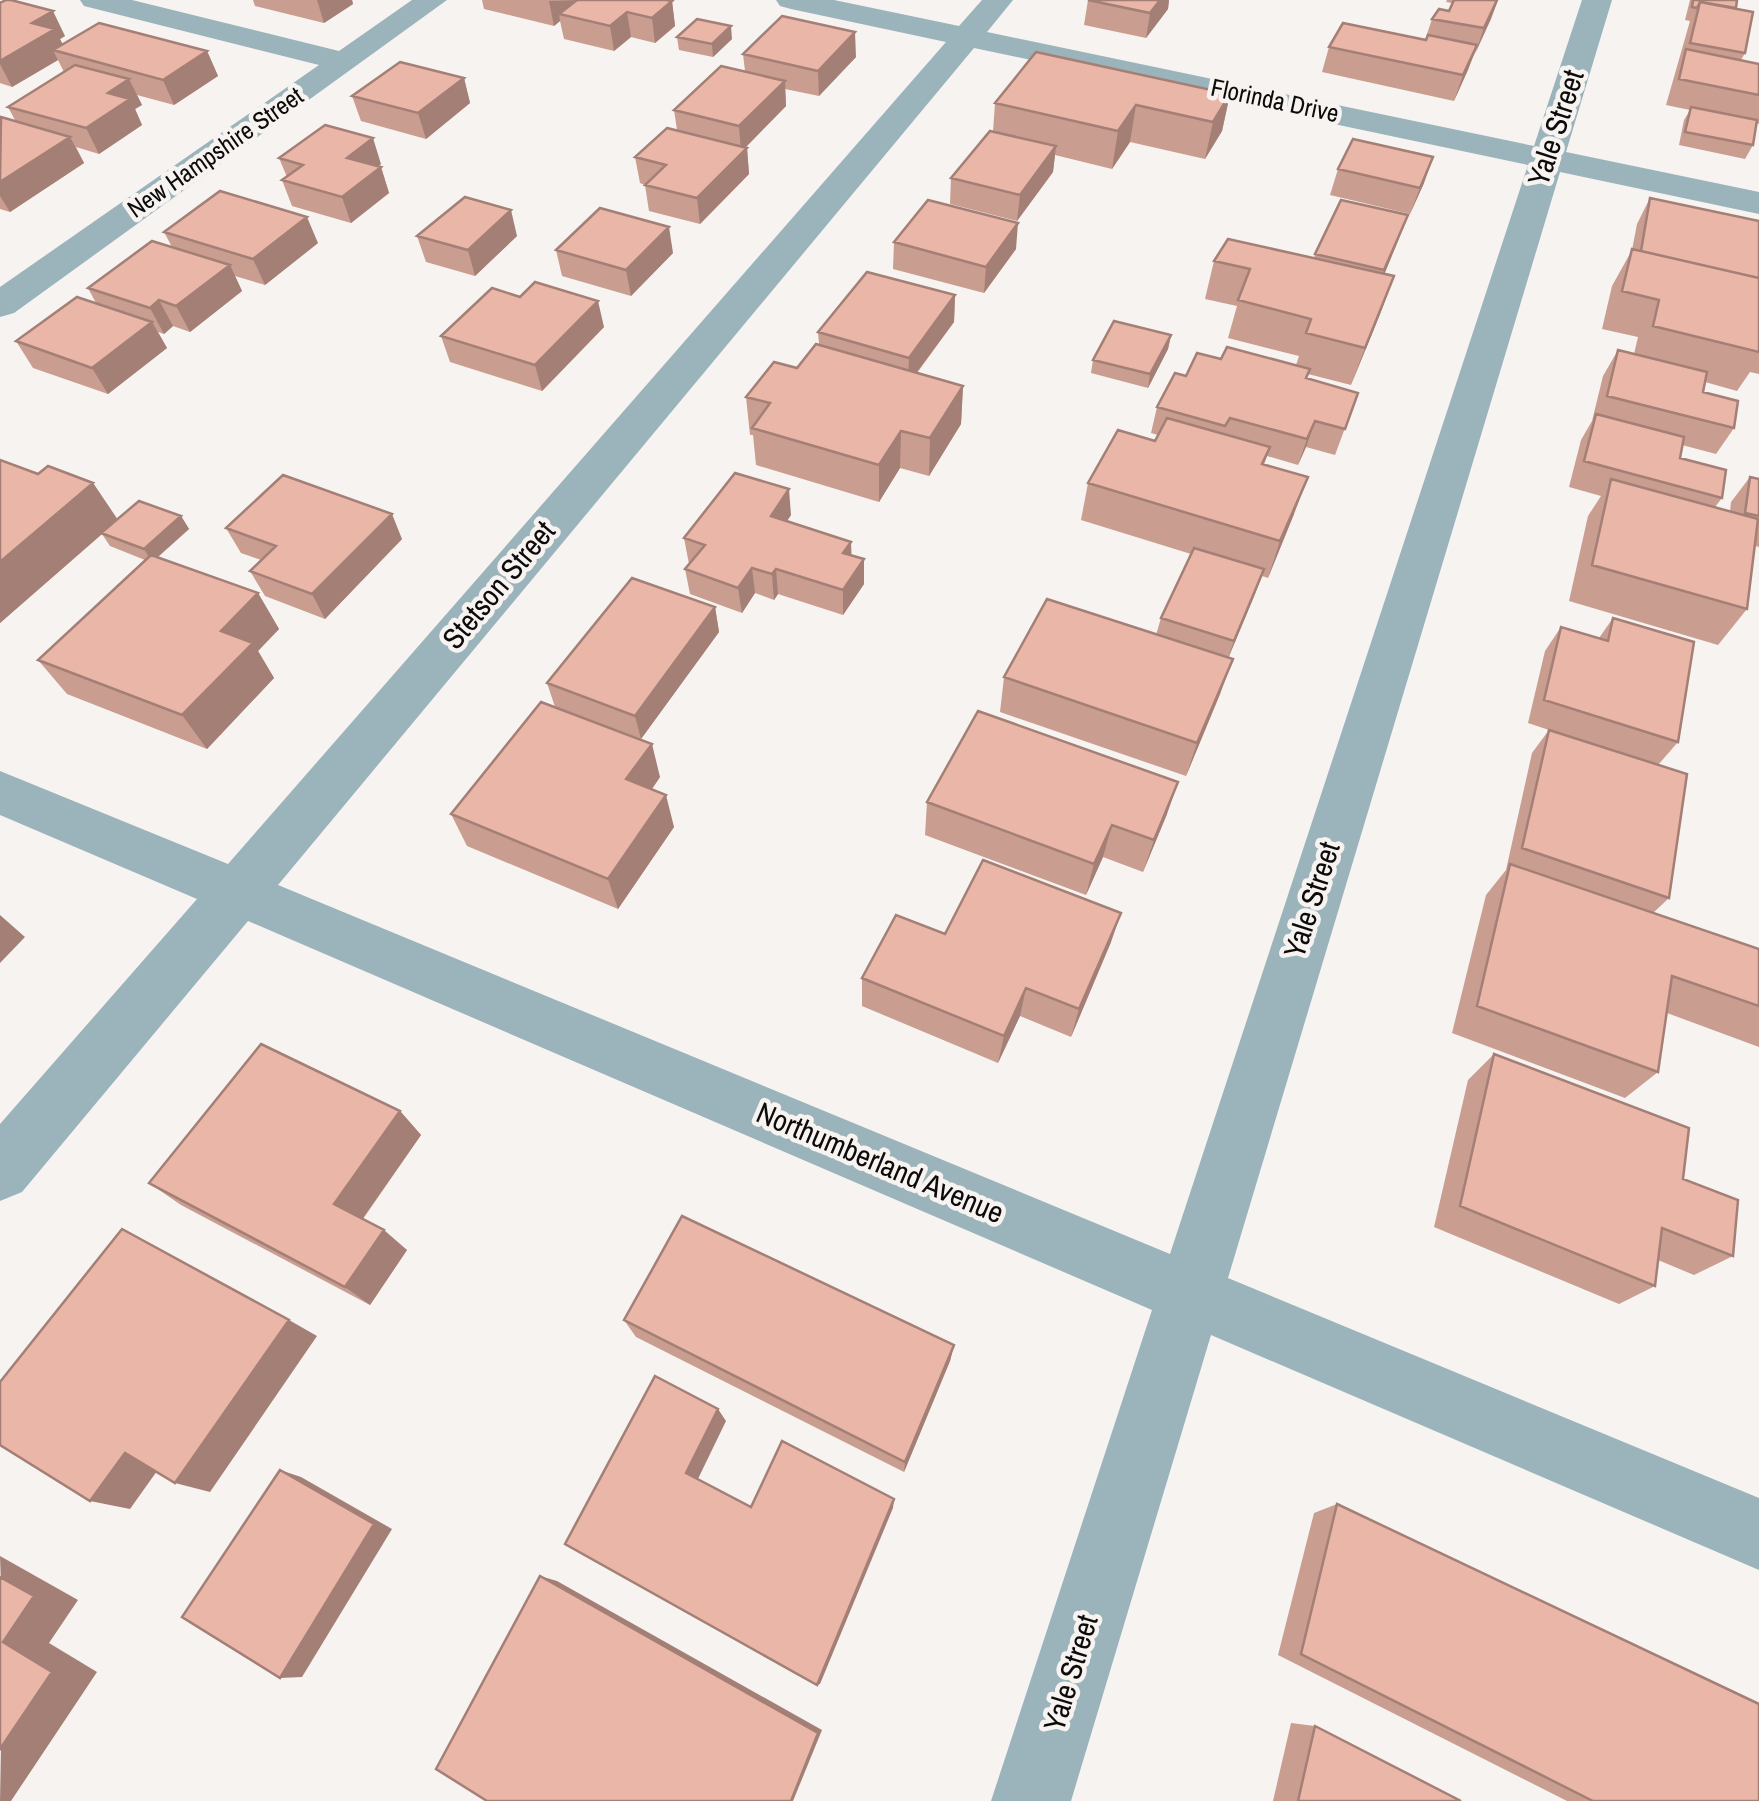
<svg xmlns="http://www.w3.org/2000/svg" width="1759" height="1801" font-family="'Archivo Narrow',sans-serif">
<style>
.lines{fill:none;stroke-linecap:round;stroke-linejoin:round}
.minor{fill:#9bb3ba;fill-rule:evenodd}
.wall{fill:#c99d90}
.shaded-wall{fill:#a47f76}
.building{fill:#eab6a8;stroke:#a47f76;stroke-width:2.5}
.labels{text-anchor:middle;stroke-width:9;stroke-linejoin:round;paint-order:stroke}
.far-street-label{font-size:25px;fill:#0c0b0a;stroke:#f6f3f1}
.street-label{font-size:30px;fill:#0c0b0a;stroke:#f6f3f1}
</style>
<rect width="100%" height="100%" fill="#f6f3f1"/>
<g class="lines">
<path class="minor" d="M80,0H132L339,51L412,0H447L14,313L0,317V287L319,65L84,6Z
M776,0H834L959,26L982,0H1013L987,32L1534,146L1582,0H1612L1566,152L1759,192V214L1560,172L1228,1278L1759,1498V1570L1211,1335L1071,1801H991L1152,1310L248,921L22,1192L0,1201V1124L197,899L0,815V771L228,864L946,42L791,9L780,6ZM974,48L1528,165L1170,1254L278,885Z"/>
</g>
<path class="wall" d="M253,0H352L353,4L324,23L255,6Z
M482,0H666L672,1L675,26L655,43L631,37L614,51L564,39L560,21L554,26L484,9Z
M1088,0H1169L1168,9L1146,38L1084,25Z
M1447,0H1498L1454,101L1322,72L1329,47L1425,40L1432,19L1449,11L1452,3L1446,2Z
M1690,0H1737L1736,8L1745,53L1741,60L1759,64V124L1756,123L1753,145L1745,159L1679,145L1684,120L1690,110L1666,105L1690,21L1685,20Z
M0,1L65,36L60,39L63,45L207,51L218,76L174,105L137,95L142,105L135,109L142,125L99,154L76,147L84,163L10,212L0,209V118L16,122L8,107L64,72L58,60L12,87L0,83Z
M677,37L732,39L713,57L679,50Z
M743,54L856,57L819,96L785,89L786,106L745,148H747L749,174L700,224L649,211L645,185L640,183L635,157L677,130L674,110L745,71Z
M464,78L470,103L426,139L361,121L352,96Z
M1230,94L1222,131L1205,159L1130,142L1112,169L1055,155L1053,172L1017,221L950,204L951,178L993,132L995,103Z
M279,158L381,164L378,166L381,167L389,193L351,223L292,206L282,180L287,177Z
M1338,169L1424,183L1410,214L1330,195Z
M1650,198L1759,221V374L1750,372L1737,391L1705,382L1703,392L1734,428L1716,454L1682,445L1680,458L1722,498L1715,507L1730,512L1731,502L1750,477L1759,479V547L1755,546L1747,609L1718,645L1569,601L1588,516L1601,496L1569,487L1581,440L1592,421L1603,376L1618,350L1634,354L1638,337L1602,329L1612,286L1632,250L1637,224Z
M1408,215L1384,274L1380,314L1351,385L1308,374L1307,379L1358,393L1335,455L1306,447L1298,465L1267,456L1264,465L1294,514L1268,578L1262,576L1228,658L1220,694L1186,776L1000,712L1004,677L1156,635L1161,618L1191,554L1081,520L1088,483L1155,441L1158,435L1151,433L1157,407L1186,376L1221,359L1296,365L1299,356L1228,338L1237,306L1205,299L1214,261L1314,258L1315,254Z
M164,232L318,243L265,285L235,276L242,291L190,332L173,326L164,334L158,332L167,348L108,394L33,368L16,341L96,303L88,288L172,247Z
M417,236H517L475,276L426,262Z
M894,242L1016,249L984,293L893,269Z
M556,250L673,253L631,296L562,276Z
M955,295L954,322L917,373L963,386L961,424L929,476L900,468L879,502L756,465L753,435H750L746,397L797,368L819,344L818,332Z
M520,297L604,327L542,391L450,362L441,336Z
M1171,335L1168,349L1148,388L1091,373L1093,360Z
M0,460L38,474L93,483L117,519L181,516L189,529L158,557L258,593L279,629L258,651L274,678L207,749L67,694L38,660L145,560L110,546L102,534L0,623Z
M791,515L787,521L851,542V556L864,584L843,615L778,594L774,600L755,593L742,613L690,594L685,569L689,564L684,538Z
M226,528L402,539L325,619L265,596L250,571L261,560L241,553Z
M715,607L719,632L641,739L555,707L547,683Z
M1613,618L1678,742L1658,765L1669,898L1653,913L1759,949V1047L1667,1013L1658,1072L1625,1098L1452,1033L1486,895L1506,870L1532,753L1549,730L1528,723L1545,651L1561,627L1599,638Z
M660,777L652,789L674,827L618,909L467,846L451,814Z
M927,802L1167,814L1143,872L1103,857L1086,895L925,835Z
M945,934L1111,942L1071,1037L1020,1016L998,1063L862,1006V978Z
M1494,1054L1683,1179L1733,1256L1694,1275L1658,1260L1655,1286L1619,1304L1434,1227L1468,1080Z
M400,1111L421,1135L363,1219L407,1250L370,1305L181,1205L149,1183Z
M624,1320L954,1345L950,1361L904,1472L636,1337Z
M1337,1504L1759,1801H1567L1278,1655L1314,1513Z
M1291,1723L1315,1726L1461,1801H1273Z"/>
<path class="shaded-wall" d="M317,0H352L353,4L324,23Z
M581,0L559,14L560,21L554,26L549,1Z
M1160,0H1169L1168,9L1146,38L1150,13Z
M1498,0L1491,19L1475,54L1484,28Z
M672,1L675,26L655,43L652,18Z
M53,11L65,36L60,39L67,54L53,50L58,60L12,87L0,64V61L32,23Z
M627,12L631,37L614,51L610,26Z
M731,26L732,39L713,57L712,44Z
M855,32L856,57L819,96L818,71Z
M1477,45L1468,70L1454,101L1463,75Z
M207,51L218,76L174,105L163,80Z
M464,78L470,103L426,139L418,113Z
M129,79L142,105L135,109L142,125L99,154L86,128L108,93Z
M785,81L786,106L741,152L739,126Z
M1230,94L1222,131L1205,159L1213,122Z
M1136,105L1130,142L1112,169L1118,131Z
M70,137L84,163L10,212L0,196V182Z
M373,138L381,164L356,184L347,158Z
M1056,146L1053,172L1017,221L1020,195Z
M747,148L749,174L700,224L697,198Z
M1433,157L1424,183L1410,214L1420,188Z
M381,167L389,193L351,223L342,197Z
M511,210L517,236L475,276L468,250Z
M1408,215L1398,241L1375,297L1384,270Z
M307,217L318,243L265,285L253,259Z
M1018,223L1016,249L984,293L986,267Z
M669,227L673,253L631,296L626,270Z
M230,265L242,291L190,332L176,306Z
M1394,276L1380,314L1351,385L1365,348Z
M955,295L954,322L908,384L909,358Z
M159,300L173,326L164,334L150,308Z
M598,301L604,327L542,391L535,365Z
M152,322L167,348L108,394L92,368Z
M1171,335L1168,349L1148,388L1150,374Z
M963,386L961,424L929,476L930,438Z
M1315,421L1306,447L1298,465L1307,439Z
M901,431L900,468L879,502V465Z
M1308,477L1294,514L1268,578L1280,541Z
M93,483L118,520L0,623V562Z
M789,489L791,515L773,541L771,516Z
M392,514L402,539L325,619L312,594Z
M181,516L189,529L152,562L144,549Z
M851,542L852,567L843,553Z
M864,559V584L843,615V590Z
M752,568L755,593L742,613L738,588Z
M776,569L778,594L774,600L772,574Z
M1264,569L1255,594L1225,666L1234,641Z
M258,593L279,629L258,651L274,678L207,749L182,715L221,631Z
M715,607L719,632L641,739L635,716Z
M1233,659L1220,694L1186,776L1197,743Z
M652,744L660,777L636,812L626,779Z
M1178,782L1167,814L1143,872L1154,840Z
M666,795L674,827L618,909L608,879Z
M1112,825L1103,857L1086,895L1094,864Z
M1121,913L1111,942L1071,1037L1079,1009Z
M0,915L25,937L0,963Z
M1026,988L1020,1016L998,1063L1004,1036Z
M400,1111L421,1135L358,1225L334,1204Z
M384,1230L407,1250L370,1305L345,1287Z
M289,1320L317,1336L210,1492L175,1483Z
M954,1345L950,1361L904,1472L905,1462Z
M718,1409L726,1421L696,1483L686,1473Z
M125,1453L162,1464L130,1509L90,1501Z
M280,1470L301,1477L392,1529L302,1677L280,1678Z
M894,1499L893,1508L820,1684L817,1685Z
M0,1556L78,1600L49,1643L97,1672L11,1801H0L3,1642Z
M540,1576L557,1581L822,1730L793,1801H791Z"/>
<path class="building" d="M6,0H11L53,11L32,23L55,29L0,61V3Z
M577,0H666L672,1L652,18L627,12L610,26L559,14Z
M1088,0H1160L1150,13Z
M1454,0H1497L1484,28L1432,19L1439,9L1449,11Z
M1693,0H1737L1736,8L1700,2L1697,8L1692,7Z
M1700,2L1753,12L1745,53L1690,43Z
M782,16L855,32L818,71L743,54Z
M697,19L731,26L712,44L677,37Z
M99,23L207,51L163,80L53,50Z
M1343,23L1426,40L1428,35L1477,45L1463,75L1329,47Z
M1686,49L1759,64V95L1679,79Z
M1036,52L1230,94L1213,122L1136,105L1118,131L995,103Z
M400,62L464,78L418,113L352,96Z
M75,65L129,79L108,93L130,99L86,128L8,107Z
M721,66L785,81L739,126L674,110Z
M1691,107L1757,120L1753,145L1685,132Z
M1,117L70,137L0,182Z
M325,125L373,138L347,158L381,167L342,197L282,180L303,165L279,158Z
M667,128L747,148L697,198L645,185L666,165L635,157Z
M990,131L1056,146L1020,195L951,178Z
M1353,139L1433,157L1420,188L1338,169Z
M220,191L307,217L253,259L164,232Z
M465,197L511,210L468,250L417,236Z
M1650,198L1759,221V278L1641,251Z
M928,200L1018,223L986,267L894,242Z
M1341,200L1408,215L1384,270L1315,254Z
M600,208L669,227L626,270L556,250Z
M1228,239L1394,276L1365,348L1306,333L1311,319L1238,300L1250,269L1214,261Z
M152,241L230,265L176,306L159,300L150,308L88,288Z
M1632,249L1759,278V352L1653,326L1659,300L1622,291Z
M867,272L955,295L909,358L818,332Z
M535,282L598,301L535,365L441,336L492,288L520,297Z
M77,297L152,322L92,368L16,341Z
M1114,321L1171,335L1150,374L1093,360Z
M816,344L963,386L930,438L901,431L879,465L752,428L770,403L746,397L774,362L797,368Z
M1227,347L1310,369L1306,378L1358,393L1345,429L1315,421L1307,439L1230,418L1225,426L1157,407L1175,373L1186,376L1197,353L1221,359Z
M1618,350L1707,372L1703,392L1738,401L1734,428L1607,396Z
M1596,414L1684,437L1680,458L1726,470L1722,498L1584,461Z
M1167,418L1270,447L1262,464L1308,477L1280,541L1088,483L1118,430L1155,441Z
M0,460L38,474L48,466L93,483L0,562Z
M735,473L789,489L771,516L851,542L843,553L864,559L843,590L776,569L772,574L752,568L738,588L685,569L705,545L684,538Z
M283,475L392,514L312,594L250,571L276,546L226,528Z
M1750,477L1759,479V516L1745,513Z
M1611,479L1758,519L1747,609L1592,565Z
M139,501L181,516L144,549L101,533Z
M1194,548L1264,569L1234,641L1161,618Z
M151,555L258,593L221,631L253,643L182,715L38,660Z
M632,578L715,607L635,716L547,683Z
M1047,599L1233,659L1197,743L1004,677Z
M1613,618L1694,642L1678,742L1544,700L1561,627L1608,641Z
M541,702L652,744L626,779L666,795L608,879L451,814Z
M978,711L1178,782L1154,840L1112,825L1094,864L927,802Z
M1549,730L1687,774L1669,898L1522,848Z
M983,860L1121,913L1079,1009L1026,988L1004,1036L862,978L896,915L945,934Z
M1510,864L1759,949V1006L1672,976L1658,1072L1477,1006Z
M261,1044L400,1111L334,1204L384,1230L345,1287L149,1183Z
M1494,1054L1689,1128L1683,1179L1738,1200L1733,1256L1662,1228L1655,1286L1460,1206Z
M682,1216L954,1345L905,1462L624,1320Z
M122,1229L289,1320L175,1483L125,1453L90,1501L0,1445V1382Z
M655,1376L718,1409L686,1473L751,1507L782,1441L894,1499L817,1685L565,1544Z
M280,1470L374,1524L280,1678L182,1617Z
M1337,1504L1759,1704V1801H1593L1301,1654Z
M540,1576L818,1733L791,1801H487L436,1769Z
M0,1577L34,1596L3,1642L52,1672L0,1749Z
M1315,1726L1461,1801H1298Z"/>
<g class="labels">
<g class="far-street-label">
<text transform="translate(1275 100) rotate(12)" y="9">Florinda Drive</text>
<text transform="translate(215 152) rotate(-35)" y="9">New Hampshire Street</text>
</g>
<g class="street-label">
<text transform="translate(1556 128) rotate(-72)" y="10">Yale Street</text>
<text transform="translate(499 585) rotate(-50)" y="10">Stetson Street</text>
<text transform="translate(1312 900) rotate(-72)" y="10">Yale Street</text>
<text transform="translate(880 1163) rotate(23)" y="10">Northumberland Avenue</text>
<text transform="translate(1071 1673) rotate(-73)" y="10">Yale Street</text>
</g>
</g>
</svg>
